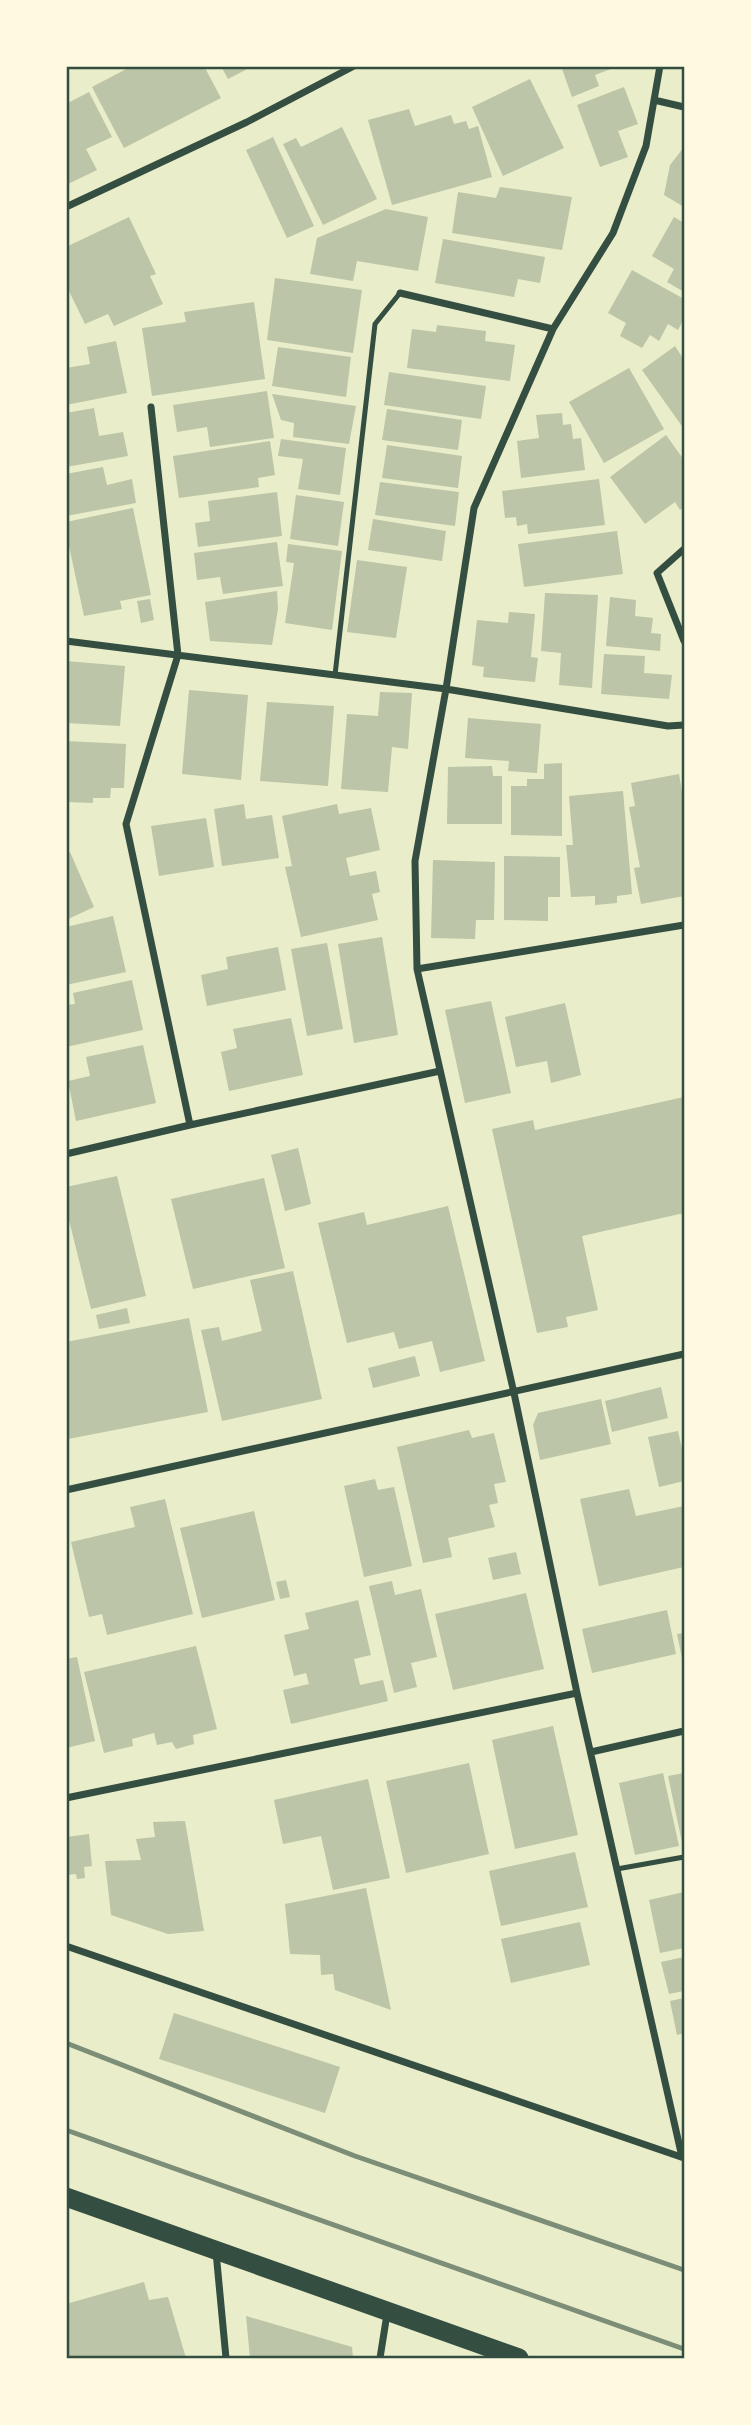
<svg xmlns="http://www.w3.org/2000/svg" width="751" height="2425" font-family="'Golos Text',sans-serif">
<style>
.building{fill:#bcc5a7}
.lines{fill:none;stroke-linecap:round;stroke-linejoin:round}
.service{stroke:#344e41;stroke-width:5}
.minor{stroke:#344e41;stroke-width:7}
.trunk{stroke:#344e41;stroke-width:19}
.rail{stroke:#7c8e77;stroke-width:5}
.neatline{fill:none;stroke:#344e41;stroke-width:2.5}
</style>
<rect width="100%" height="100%" fill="#e9edc9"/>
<path class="building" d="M132,66H204L221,98L124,148L92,87Z
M221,66H253L228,79Z
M561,66H616V67L595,75L599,86L572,97Z
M530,79L564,148L503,176L472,107Z
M624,87L638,124L618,131L628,157L600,167L577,105Z
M89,92L112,137L86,149L97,170L66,185V104Z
M409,109L415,126L451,115L454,124L466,121L469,129L478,126L492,177L392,205L368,120Z
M342,127L377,199L323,225L283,144L296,138L301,147Z
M273,137L314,226L287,238L246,150Z
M684,147V207L664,195L670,165Z
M500,187L572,197L562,250L452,233L458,192L496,198Z
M386,209L428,217L418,271L357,261L353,281L310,274L317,238Z
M129,217L156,274L150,276L163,304L114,326L108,314L85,324L66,285V247Z
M674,217L684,223V292L667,282L674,269L652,256Z
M443,239L545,257L540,283L518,279L514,297L435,283Z
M632,270L684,299V318L678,330L668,324L659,341L650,335L642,348L620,336L626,323L608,313Z
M275,278L362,290L353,353L267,340Z
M254,302L265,379L152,396L142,328L186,322L184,312Z
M437,325L486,331L485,341L515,345L510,381L407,368L412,329L436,332Z
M116,341L127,393L66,405V368L90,364L87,347Z
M675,346L684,360V429L642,370Z
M278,347L351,357L346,397L272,386Z
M629,368L664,429L604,463L569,402Z
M389,372L486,386L481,419L384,405Z
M267,391L274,438L210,447L207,427L177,432L173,405Z
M272,394L356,406L349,444L293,437L294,423L281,420Z
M94,408L99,436L123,432L128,456L66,467V413Z
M387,409L462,420L458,450L382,440Z
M562,413L563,425L571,424L573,439L581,438L585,470L521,478L517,441L539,438L536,415Z
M666,435L684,460V507L680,510L675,502L645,524L610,477Z
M281,439L346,448L340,495L298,489L303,459L278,456Z
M270,441L275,475L258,478L259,487L179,498L173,456Z
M387,445L462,456L458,488L382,478Z
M103,467L107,485L132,479L136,503L66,516V474Z
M599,479L605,525L528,534L527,524L517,526L516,517L505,518L502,491Z
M380,482L459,492L455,526L375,515Z
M277,492L282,536L198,547L195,523L210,521L208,501Z
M296,495L344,502L338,546L290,539Z
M133,508L151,595L120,601L122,609L84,616L66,532V522Z
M373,519L446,531L442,561L368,550Z
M617,531L623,574L524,587L518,544Z
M277,542L283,586L223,594L220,577L197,580L194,553Z
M288,544L342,551L332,630L285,623L294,563L286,562Z
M357,560L407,567L396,638L347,632Z
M277,591L278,609L272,645L210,641L205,602Z
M545,593L598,595L592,688L559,685L561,653L541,651Z
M610,597L636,600L635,616L653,618L651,633L661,634L660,651L606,646Z
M150,599L154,620L141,623L137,601Z
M509,612L535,614L531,657L538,658L535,682L483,677L484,667L472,665L477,620L508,623Z
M604,654L645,656L644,673L672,675L669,699L601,694Z
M66,661L125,666L120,726L66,723Z
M189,690L248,695L241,780L182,774Z
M380,692L412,693L408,749L392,747L388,792L341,789L347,714L378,716Z
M267,702L334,706L328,786L260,781Z
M468,718L541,724L537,773L508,771L509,761L465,758Z
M66,741L126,744L124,788H111L110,798H93V803L66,802Z
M562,763V836L511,835V786H527V779H544V764Z
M492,766L493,776H502V824H447L448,767Z
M679,774L684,803V896L641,904L634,868L640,867L629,807L635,806L631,783Z
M623,791L632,894L617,896V903L595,905V896L571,897L566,845H573L569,796Z
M244,804L246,819L272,815L279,858L222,866L214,809Z
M337,804L339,814L371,808L380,850L346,858L350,876L376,871L380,892L372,894L378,920L301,937L285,867L292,866L282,816Z
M206,818L214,867L159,876L151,826Z
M70,852L94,907L66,920V854Z
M504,856L560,857V897H548V921L504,920Z
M433,860L495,862L494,920H476L475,939L431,938Z
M113,916L126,972L66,985V927Z
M382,937L398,1035L354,1043L338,944Z
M327,943L343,1029L307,1036L291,949Z
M278,947L286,990L207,1006L201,975L228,969L226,957Z
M132,980L143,1030L66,1047V1005L75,1004L73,993Z
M491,1001L511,1093L465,1103L445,1010Z
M565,1003L581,1075L551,1083L547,1061L516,1067L505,1017Z
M291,1018L303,1075L229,1091L221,1052L237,1048L233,1029Z
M143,1045L156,1103L76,1121L68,1081L90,1076L86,1057Z
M684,1097V1213L582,1236L598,1310L566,1317L568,1327L537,1333L492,1129L533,1120L535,1130Z
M298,1148L311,1204L285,1211L271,1155Z
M117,1176L146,1296L91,1309L66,1208V1187Z
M264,1178L285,1268L193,1289L171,1199Z
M448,1206L485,1361L440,1372L432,1341L399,1349L394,1332L347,1343L318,1223L364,1212L367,1225Z
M293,1271L322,1399L222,1421L201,1330L219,1327L222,1341L262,1331L250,1280Z
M127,1308L130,1323L99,1329L96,1315Z
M189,1318L208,1412L68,1439L66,1342Z
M415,1356L420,1376L373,1388L368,1368Z
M661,1387L668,1418L612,1432L605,1401Z
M601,1399L611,1444L540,1460L533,1425L538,1413Z
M469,1430L472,1438L494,1433L506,1482L494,1484L498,1503L489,1505L495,1527L448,1538L452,1557L423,1563L397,1447Z
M678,1431L684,1458V1481L659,1487L648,1437Z
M375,1479L378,1490L394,1487L412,1566L364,1577L344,1486Z
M629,1489L636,1516L684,1506V1567L599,1586L580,1499Z
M165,1499L193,1614L107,1635L102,1614L89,1617L71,1542L135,1527L130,1507Z
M254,1511L275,1600L202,1618L180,1528Z
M516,1552L521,1574L493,1580L488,1558Z
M286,1580L290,1597L280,1599L276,1582Z
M392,1581L395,1595L421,1589L437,1657L411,1663L417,1687L394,1693L369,1586Z
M526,1593L544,1669L453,1690L435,1614Z
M358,1600L371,1655L354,1659L360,1685L383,1680L388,1701L291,1724L283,1690L309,1684L306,1673L294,1676L284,1635L309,1629L305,1613Z
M667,1610L676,1654L592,1673L582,1629Z
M684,1633V1662L683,1663L677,1634Z
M196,1646L217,1729L193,1735L194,1744L176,1749L172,1742L157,1745L154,1733L132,1739L133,1746L104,1753L84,1672Z
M77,1657L95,1741L66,1748V1659Z
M553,1726L578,1835L515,1849L492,1740Z
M469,1763L489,1854L406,1873L386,1781Z
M663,1773L679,1846L635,1855L619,1783Z
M684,1773V1847H683L668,1776Z
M368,1779L390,1878L333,1890L321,1836L283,1844L274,1800Z
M185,1821L204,1931L168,1934L111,1915L105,1861L141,1860L136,1839L155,1837L153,1822Z
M89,1834L92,1866L84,1867L85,1878L77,1879L76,1874L66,1875V1837Z
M575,1852L588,1907L501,1926L489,1871Z
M366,1888L391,2010L335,1990L333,1974L321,1975L320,1955L290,1954L285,1904Z
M684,1892V1948L660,1953L649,1900Z
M580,1922L590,1965L511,1983L501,1939Z
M684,1957V1991L669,1994L661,1962Z
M684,1998V2033L677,2035L670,2001Z
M174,2013L340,2067L325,2113L159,2059Z
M144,2282L149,2300L168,2297L186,2358H66V2304Z
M246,2316L352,2347L353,2358H250Z"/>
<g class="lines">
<path class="service" d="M335,675L375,324L400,293
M617,1869L684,1857"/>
<path class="minor" d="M660,66L646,146L613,233L553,329L474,508L446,689L415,861L417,969L514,1393L577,1693L682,2157
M654,100L684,107
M66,207L247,122L354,66
M400,293L553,329
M151,407L178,655L126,824L190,1125
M684,549L657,573L684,641
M66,641L446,689L668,726L684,725
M417,969L684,925
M66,1154L190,1125L440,1071
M66,1490L684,1354
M591,1752L684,1731
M66,1798L577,1693
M66,1946L684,2158
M216,2252L226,2358
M380,2358L387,2314"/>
<path class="trunk" d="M66,2197L519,2358"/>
<path class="rail" d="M66,2043L355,2156L684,2270
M66,2130L684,2349"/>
</g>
<rect width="751" height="2425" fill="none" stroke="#fefae0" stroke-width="136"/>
<rect x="68" y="68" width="615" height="2289" class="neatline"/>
</svg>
